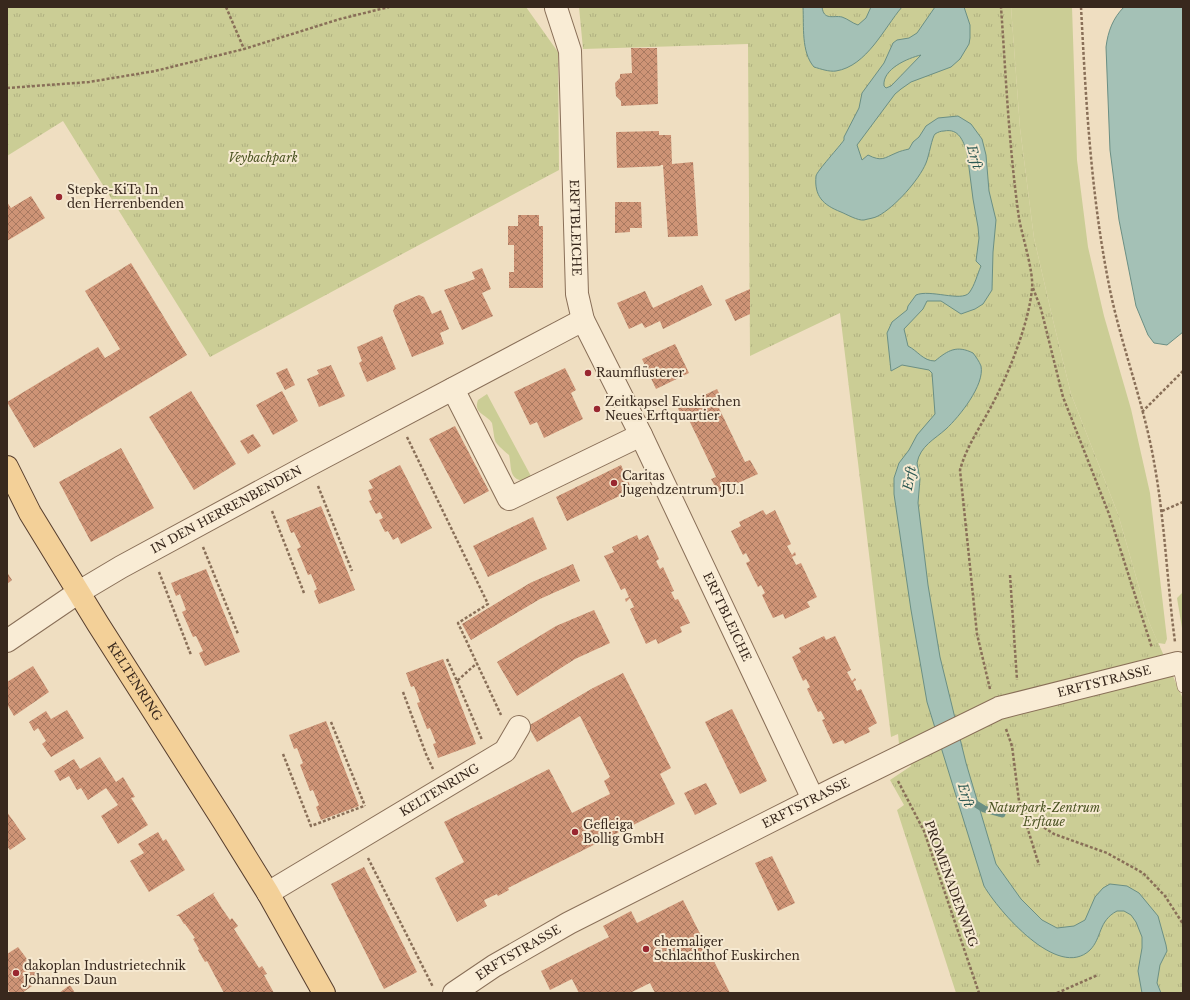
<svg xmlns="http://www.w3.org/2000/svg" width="1190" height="1000" font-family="'Libre Baskerville',serif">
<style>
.green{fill:#cbcd95}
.park{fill:url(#park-tufts)}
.water{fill:#a4c1b6;stroke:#6b8f84;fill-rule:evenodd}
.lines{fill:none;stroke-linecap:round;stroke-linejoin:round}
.stream{stroke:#6b8f84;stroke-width:7}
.building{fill:url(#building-cross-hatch)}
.service-casing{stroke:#896f58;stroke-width:12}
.minor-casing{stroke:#896f58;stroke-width:24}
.primary-casing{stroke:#563d2d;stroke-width:24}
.path{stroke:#896f58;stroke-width:2.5;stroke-dasharray:3 2;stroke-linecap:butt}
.service{stroke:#f9ecd5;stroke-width:11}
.minor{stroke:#f9ecd5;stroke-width:22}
.primary{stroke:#f3d098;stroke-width:22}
.poi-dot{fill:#992730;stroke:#f6e9d1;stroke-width:1.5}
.labels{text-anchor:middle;stroke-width:4;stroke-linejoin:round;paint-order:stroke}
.park-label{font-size:12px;font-style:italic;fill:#4c5523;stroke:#f6e9d1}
.poi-label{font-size:12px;fill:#38281d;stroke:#f6e9d1;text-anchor:start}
.street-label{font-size:12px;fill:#38281d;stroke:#f6e9d1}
.water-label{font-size:13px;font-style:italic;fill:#2c5852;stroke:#f6e9d1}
</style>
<defs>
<pattern id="park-tufts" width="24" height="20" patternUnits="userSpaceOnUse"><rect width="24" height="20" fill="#cbcd95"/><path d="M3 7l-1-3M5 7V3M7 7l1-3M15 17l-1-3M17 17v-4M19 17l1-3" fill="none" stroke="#afb080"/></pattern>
<pattern id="building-cross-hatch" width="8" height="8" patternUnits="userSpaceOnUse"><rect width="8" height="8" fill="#ce9476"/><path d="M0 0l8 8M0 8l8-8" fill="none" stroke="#a87960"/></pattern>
</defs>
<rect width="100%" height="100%" fill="#efdec1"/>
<path class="green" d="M1011,7H1072L1077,160L1088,247L1104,316L1131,409L1150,493L1167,639L1165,644L1158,643L1149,622L1118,514L1071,394L1052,316L1034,238L1020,128Z
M487,394L532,478L524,481C508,479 512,467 509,455C492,440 496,445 492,423C486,414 473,414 478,400Z
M1183,592V634L1177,598Z"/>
<path class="park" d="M7,7H526L558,52L559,170L210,357L63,121L7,156Z
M579,7H1011L1020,128L1034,238L1052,316L1071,394L1118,514L1149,622L1183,699V993H956L897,810L904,805L890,780L911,766L899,744L898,734L891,737L840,313L750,356L748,44L583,49Z"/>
<path class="water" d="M803,7H822C824,21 833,15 842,17C848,19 852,23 858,25L866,18L871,7H902C884,28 867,66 836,71C829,72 821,69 814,67C801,52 804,26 803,7Z
M935,7H964L970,25V38L969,44L960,59L951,67L911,82L901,89L895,94L857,145L862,160L868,155C882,162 884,158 896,153C900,151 905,150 909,149L913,142L919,137L926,126L938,118L958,116L971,124L982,139L986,155L989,191L996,220L993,252L992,290L983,304L975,309L961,314L941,301H927L923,309L904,329L908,346C918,351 923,361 935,361C948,350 957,345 973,353C976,357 979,361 981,366C985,385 959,417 946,429C935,439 920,446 917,463L920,479L918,503L928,585L940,657L966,763L996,864L1021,899L1042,920L1057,928L1074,926L1085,920L1095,897L1103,888L1110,884L1127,886L1139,893L1158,916L1166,945L1167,951L1160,965L1157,983L1161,993H1142L1138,971L1142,948V937L1136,922L1131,915L1124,911H1117C1098,921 1102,938 1090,950C1058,981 998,910 984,886L927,702L911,610L894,494V478L899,463L909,450L917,435L935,414L932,373L929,370L902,365L891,371L887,333L892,322L907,310L908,306L916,295C930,289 961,302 969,293C975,285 977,275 981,266L976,261L979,238L978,227L973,199L967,152C963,141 959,128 944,131C941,131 938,132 935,134C932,137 929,156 926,163C919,180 895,207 878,216C875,218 867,219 864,220C858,221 846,214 841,212C823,205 814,196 816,176C817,171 840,146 844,140V137L859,108L862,93L884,63L893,43L897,40L909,38L917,33ZM921,55L891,86L886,88L884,86C882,69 908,58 921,55Z
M1124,7H1183V332L1167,345L1154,343L1148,335L1136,306L1119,220L1110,150L1106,47C1108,31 1113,18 1124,7Z"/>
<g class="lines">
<path class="stream" d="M971,801L984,809L1002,814"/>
</g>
<path class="building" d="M631,48H657L658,104L621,106V101L616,96L615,83L620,78V74L632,73Z
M659,131V135H671L672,164L693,162L698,236L668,237L663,165H660L661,166L617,168L616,132Z
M31,196L45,218L7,241V202L11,208Z
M615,202H641L642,228H630V232L615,233Z
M518,215H539V226H543V288H509V272H514V245H508V226H518Z
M131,263L187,355L34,448L7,402L98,347L105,358L120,349L85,291Z
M482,268L491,289L482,293L493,316L462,330L444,290L475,279L472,272Z
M702,285L712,305L663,329L660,321L645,328L642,323L629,329L617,303L645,291L653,308Z
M750,289V314L735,321L725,300Z
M419,295L424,297L432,314L441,310L449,329L440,333L444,344L412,357L393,311L395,305Z
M382,336L396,369L367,382L359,363L362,361L357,347Z
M675,344L689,373L656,389L642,359Z
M331,365L345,396L319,407L307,379L319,374L317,370Z
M287,368L295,385L285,390L276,373Z
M565,368L576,390L571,393L583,419L544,438L537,422L530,425L514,392Z
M717,389L724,403L718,406L745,462L750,460L758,474L718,492L711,479L716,477L713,470L689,420L684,422L678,408Z
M191,391L236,464L194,490L149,417Z
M282,391L298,421L273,435L256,405Z
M455,426L489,491L464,504L429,439Z
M253,434L261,446L248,454L240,441Z
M121,448L154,508L91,542L59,482Z
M400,465L432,528L401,544L398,537L393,540L388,531L385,532L379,520L383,518L380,512L376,514L369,501L372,500L368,490L373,488L369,481Z
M621,465L632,490L567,521L556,497Z
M321,506L355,590L319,604L314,591L317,589L311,574L308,575L297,549L301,547L294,532L291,533L286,520Z
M763,510L766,515L775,510L791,544L787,546L792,555L795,552L796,555L792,557L796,565L801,563L817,597L807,602L810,607L785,619L783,614L773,618L762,595L765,593L761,585L758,587L746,563L750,561L746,553L743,555L731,531L741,526L739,522Z
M533,517L547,549L488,577L473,546Z
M637,535L639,540L648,535L659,559L656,561L660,569L663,567L674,591L671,592L675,600L678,599L690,623L680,627L682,632L658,644L656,639L646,644L630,609L634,607L630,598L626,602L625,599L629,597L625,588L621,590L604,556L614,552L612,547Z
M573,564L580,581L540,599L471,640L462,624L530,583Z
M206,569L240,652L205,666L199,653L203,651L196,636L193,637L182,612L186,610L180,594L176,596L171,583Z
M7,572L12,580L7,584Z
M594,610L610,643L575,659L517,696L497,662L556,626Z
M824,636L826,640L835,636L851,670L847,672L852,681L855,678L856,680L853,682L857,691L861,689L877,723L868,728L870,732L845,744L843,740L833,744L822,720L825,719L821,711L818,712L807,689L810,687L806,679L803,681L792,657L801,652L799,648Z
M443,659L476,744L438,758L433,744L436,743L430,728L427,729L417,703L420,702L414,686L411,687L406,673Z
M33,666L49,692L14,716L7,704V682Z
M623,673L671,768L660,774L675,804L508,888L509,890L498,896L497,894L484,900L487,906L457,922L435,878L464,862L444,822L549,769L572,813L610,794L604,781L610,777L580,716L537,742L528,726L593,688Z
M732,709L767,781L740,794L705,722Z
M67,710L84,738L51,757L42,744L46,741L38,728L34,731L29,722L46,711L51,719Z
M326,721L359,806L321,820L316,807L319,805L313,790L310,791L300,765L303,763L297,748L294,749L289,735Z
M100,757L116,782L123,777L135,797L131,798L148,825L118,844L101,816L118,805L106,788L88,800L81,788L77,790L69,776L60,781L54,771L74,759L80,769Z
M706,783L717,804L695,815L684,793Z
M7,812L26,839L10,850L7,846Z
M158,832L163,841L166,839L185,870L149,892L130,861L144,853L138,844Z
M772,856L795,903L778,911L755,863Z
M364,867L417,972L384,989L331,884Z
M215,892L213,894L223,910L230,920L232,918L238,926L234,929L259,968L262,966L267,974L264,975L274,993H224L207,961L205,962L198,950L199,949L193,939L195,938L185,924H184L179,916H176Z
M683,900L730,993H655L650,983L630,993H579L572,979L550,990L541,971L609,937L603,926L631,911L637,923Z
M18,947L42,979L22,993H10L7,988V954Z
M70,985L75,993H59Z"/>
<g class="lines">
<g class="service-casing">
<path id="service" d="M1181,662L1178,663L1183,687"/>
</g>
<g class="minor-casing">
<g id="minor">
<path id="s1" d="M556,8L570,51L577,294L583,320L641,435L813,799"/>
<path d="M453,389L509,499L641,435"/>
<path id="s2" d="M7,641L79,592L121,567L309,465L583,320"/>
<path id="s3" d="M268,893L505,751L519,727"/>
<path id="s4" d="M454,993L494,966L569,923L834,789L999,708L1178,663"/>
</g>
</g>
<g class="primary-casing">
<g id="primary">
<path id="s5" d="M7,467L30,513L98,624L224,822L268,893L324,993"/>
</g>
</g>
<path class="path" d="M226,7L244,49
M1081,7C1086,102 1091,197 1110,290C1122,348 1144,404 1154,462C1165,522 1167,582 1175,642
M7,88L89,82L155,71L244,49L340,19L389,7
M1033,288L1041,309L1063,397L1109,514L1152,648
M1142,412L1183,371
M407,437L488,604L458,623L501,715
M318,486L352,571
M272,511L304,593
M1162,511L1183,502
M203,547L238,634
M159,572L191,655
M1010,575L1017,680
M447,659L457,681L477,663
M457,681L482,740
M990,689L977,634L960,470C967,444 984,422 996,397C1011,368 1029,321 1032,289C1034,272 1022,236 1019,218C1009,148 1006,77 1001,7
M403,692L426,754L433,769
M331,722L365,806
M1006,729L1012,746L1019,801L1039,865
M283,754L311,826L364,806
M898,781L924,831L979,993
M1023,814L1054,834L1107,853L1143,873L1165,896L1183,924
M368,858L433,987
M1057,993L1098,975"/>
<use href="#service" class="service"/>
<use href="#minor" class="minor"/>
<use href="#primary" class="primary"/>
</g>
<g class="poi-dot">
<circle cx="59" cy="197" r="4"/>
<circle cx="588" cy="373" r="4"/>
<circle cx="597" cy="409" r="4"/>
<circle cx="614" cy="483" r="4"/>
<circle cx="575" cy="832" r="4"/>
<circle cx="646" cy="949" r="4"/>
<circle cx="16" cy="973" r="4"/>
</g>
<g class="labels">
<g class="park-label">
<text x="263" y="162">Veybachpark</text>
<text x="1044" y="812">Naturpark-Zentrum<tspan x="1044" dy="14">Erftaue</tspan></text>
</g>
<g class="poi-label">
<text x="67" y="194">Stepke-KiTa In<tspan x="67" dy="14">den Herrenbenden</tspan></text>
<text x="596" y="377">Raumflüsterer</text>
<text x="605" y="406">Zeitkapsel Euskirchen<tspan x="605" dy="14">Neues Erftquartier</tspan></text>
<text x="622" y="480">Caritas<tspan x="622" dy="14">Jugendzentrum JU.1</tspan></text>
<text x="583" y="829">Gefleiga<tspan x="583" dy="14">Bollig GmbH</tspan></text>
<text x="654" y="946">ehemaliger<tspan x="654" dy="14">Schlachthof Euskirchen</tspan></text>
<text x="24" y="970">dakoplan Industrietechnik<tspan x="24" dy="14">Johannes Daun</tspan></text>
</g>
<g class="street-label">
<text dy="4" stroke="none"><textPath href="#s1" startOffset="222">ERFTBLEICHE</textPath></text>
<text dy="4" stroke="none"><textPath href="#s2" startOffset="256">IN DEN HERRENBENDEN</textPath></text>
<text dy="4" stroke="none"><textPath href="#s1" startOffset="645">ERFTBLEICHE</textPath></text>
<text dy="4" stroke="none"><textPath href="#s4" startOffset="724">ERFTSTRASSE</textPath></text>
<text dy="4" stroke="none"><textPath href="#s5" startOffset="250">KELTENRING</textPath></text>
<text dy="4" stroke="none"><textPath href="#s3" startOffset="200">KELTENRING</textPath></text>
<text dy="4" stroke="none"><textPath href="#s4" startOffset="400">ERFTSTRASSE</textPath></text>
<text transform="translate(951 884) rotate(70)" y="4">PROMENADENWEG</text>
<text dy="4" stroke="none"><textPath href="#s4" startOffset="76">ERFTSTRASSE</textPath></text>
</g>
<g class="water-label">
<text transform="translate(975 157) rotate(74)" y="5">Erft</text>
<text transform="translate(909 478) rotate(-80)" y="5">Erft</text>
<text transform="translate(966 795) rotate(73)" y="5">Erft</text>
</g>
</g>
<rect width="1190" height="1000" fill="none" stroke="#38281d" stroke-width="16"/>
</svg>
